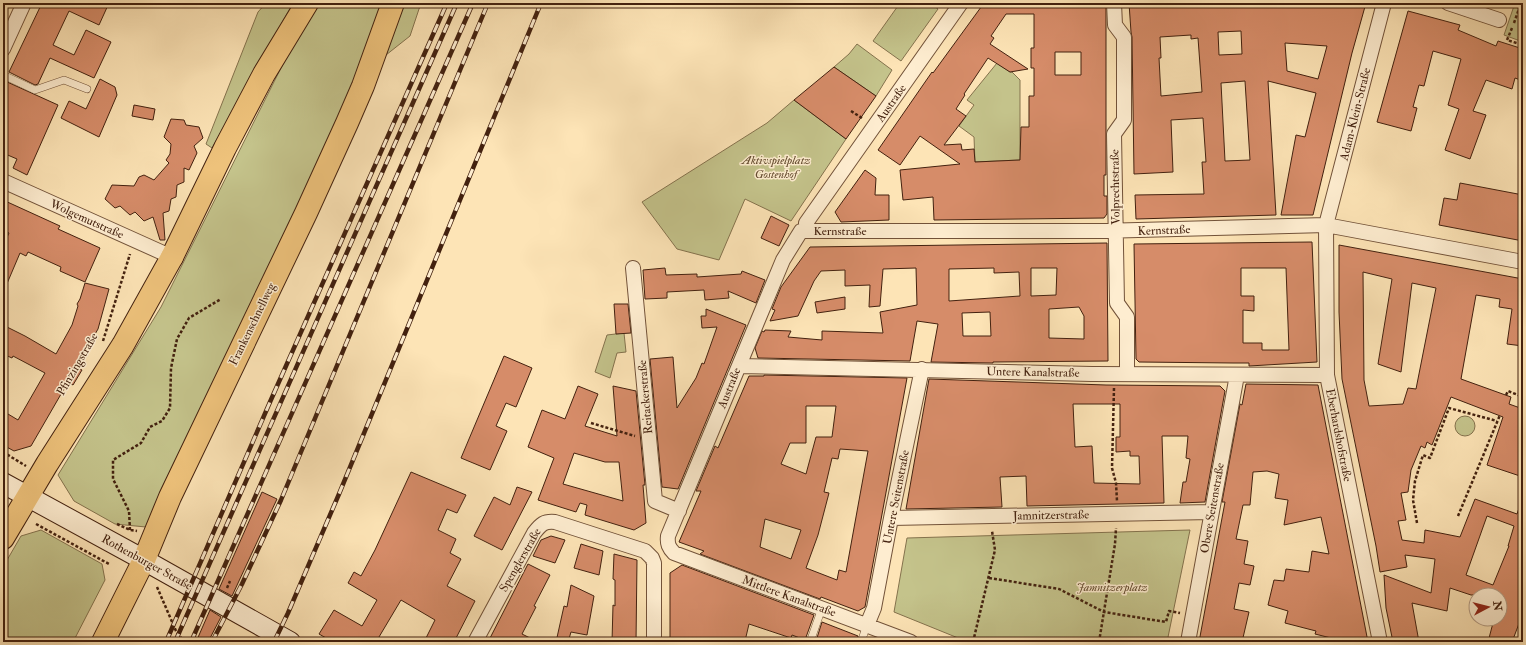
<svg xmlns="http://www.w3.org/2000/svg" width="1526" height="645" font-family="'IM FELL Double Pica',serif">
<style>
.green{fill:#c4c38b;stroke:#84724d}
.building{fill:#d68c69;stroke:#43210f;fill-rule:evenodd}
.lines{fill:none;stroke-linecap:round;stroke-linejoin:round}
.lane-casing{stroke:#725239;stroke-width:8}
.street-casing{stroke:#725239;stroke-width:16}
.secondary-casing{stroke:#43210f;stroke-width:22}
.primary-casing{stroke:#43210f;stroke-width:24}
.highway-casing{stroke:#43210f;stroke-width:24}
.path{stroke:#43210f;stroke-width:2.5;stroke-dasharray:3 2;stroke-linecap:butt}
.lane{stroke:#feedd0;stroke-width:7}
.street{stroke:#feedd0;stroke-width:14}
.secondary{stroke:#feedd0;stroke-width:20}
.primary{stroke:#eec27b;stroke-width:22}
.highway{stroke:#eec27b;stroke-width:22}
.rail-casing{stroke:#43210f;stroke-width:4.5}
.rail{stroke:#feedd0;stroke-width:3;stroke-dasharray:9;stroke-linecap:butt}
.labels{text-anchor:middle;stroke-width:3;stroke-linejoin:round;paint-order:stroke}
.street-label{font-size:12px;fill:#43210f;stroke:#feedd0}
.park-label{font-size:12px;font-style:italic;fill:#634a2e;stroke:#feedd0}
</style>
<rect width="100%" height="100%" fill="#fde4b6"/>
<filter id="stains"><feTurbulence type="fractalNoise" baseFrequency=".005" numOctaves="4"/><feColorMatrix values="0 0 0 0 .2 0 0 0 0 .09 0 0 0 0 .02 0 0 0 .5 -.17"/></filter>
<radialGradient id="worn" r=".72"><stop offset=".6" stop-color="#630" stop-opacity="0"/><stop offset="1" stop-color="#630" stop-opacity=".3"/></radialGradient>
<path class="green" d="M266,3H293L212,148L206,144L258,12Z
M316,3H385L353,88L146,527L115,524L74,501L58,475L161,307L294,42Z
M400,3H421L410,36L386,55L387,43Z
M900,3H930L938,9L901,61L873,41Z
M1515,3H1523V42L1504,35Z
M857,44L892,70L876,96L834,67L849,54Z
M997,63L1010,72H1012L1020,80V160L975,162L974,137L959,126L974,105L967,100Z
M794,100L846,139L791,221L745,199L719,260L677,249L642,202L767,123Z
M624,333L626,352L617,353L610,378L595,372L607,335Z
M1455 426a10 10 0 1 1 20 0a10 10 0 1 1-20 0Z
M41,530L102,564L105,580L73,642H3V567L21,536Z
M1190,530L1167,642H968L894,612L907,538Z"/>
<path class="building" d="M42,3H109L99,25L69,11L53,45L74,55L86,30L111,42L94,78L50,58L38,84L35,85L9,72Z
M984,3H1106V175H1104V196H1107V214L1104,218L934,220L933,197L903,200L900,170L960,164L920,136L900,165L878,150L932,72L933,73ZM1006,14H1034V48H1031V68H1034V96H1029V127H1021L1020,160L975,162L974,149L962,150L961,144L944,145L966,116L956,109L965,95L964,94L988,58L1010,72L1028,69L990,44L994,38L991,36ZM1055,52H1081V75H1055Z
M1129,3H1366L1352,53L1313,215H1281L1296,135L1305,137L1316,93L1268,81L1276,215L1136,219L1135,195L1204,194L1202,162H1206L1203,118L1171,120L1173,172L1134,174L1132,37L1131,32ZM1241,31L1242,54L1219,55L1218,32ZM1191,35V39L1198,38L1202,92L1161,96L1159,58H1161L1160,37ZM1285,43L1327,46L1318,79L1287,71ZM1245,81L1250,160L1225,161L1221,83Z
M1408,11L1460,25L1458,30L1496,46L1498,41L1523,49V81L1515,78L1512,89L1486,80L1473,111L1486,115L1470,159L1445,150L1459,109L1448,105L1461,59L1433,51L1424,86L1419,85L1413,107L1417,108L1411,131L1377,122Z
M834,67L876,96L846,139L794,100Z
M100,79L115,87L117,95L99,137L61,118L69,101L86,109Z
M5,81L58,105L27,175L13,168L17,159L3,153V85Z
M134,105L155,109L153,120L132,116Z
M171,119L184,120L186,125L199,127L203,138L194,146L197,153L189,170L184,168V182L177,185L176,197L171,199L169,211L163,213L165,240H160L153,217L144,221L135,212L130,215L120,206L115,208L105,199L112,185L134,186L139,177L144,175L154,180L169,163L166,160L170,154L171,144L164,137Z
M865,170L876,178L875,195H889V220L841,222L835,212Z
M1460,183L1523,195V241L1439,225L1444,198L1457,200Z
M3,200L60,226L58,229L100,248L85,282L60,271L61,267L28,252L26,256L20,253L3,293V246L9,233L3,230Z
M771,216L789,225L779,246L761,238Z
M1312,242L1317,362L1249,366V363H1233L1139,362L1136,359L1134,244ZM1241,268H1286L1289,350H1262V343H1243V310L1254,311V296H1241Z
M1107,243L1108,361L993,362V363L931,362L938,324L917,321L910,361L758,358L755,348L762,331L764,332L765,330L791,331L788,337L822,340V331L883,333L880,312L917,305L916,268L883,269L880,306L869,307L870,285L845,286V270L821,271L814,281L798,316L770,321L775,310L772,309L781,287L810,247ZM994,268V273L1019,272L1020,296L949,301V269ZM1031,268H1057L1056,295L1031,296ZM1079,307L1084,316V339L1049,338V309ZM990,312L991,336H963L962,313Z
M1339,245L1523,279V346L1507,344L1512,309L1499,307L1500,299L1476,295L1461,379L1511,397L1509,404L1523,409V477L1487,465L1503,417L1451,397L1432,445L1427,442L1425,448L1421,446L1411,470L1408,492L1401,493L1406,520L1398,521L1402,540L1424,543L1425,530L1460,537L1475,499L1517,514L1520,505L1523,506V613L1512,642H1488L1494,619H1500V595H1471L1450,588L1447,611L1412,603L1419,642H1393L1386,608L1384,575L1431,593L1435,559L1405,555L1407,567L1380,572L1376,546L1342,379L1339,312ZM1363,272L1392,279L1378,364L1401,372L1412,283L1436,288L1416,389L1408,388L1403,404L1369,406L1364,380ZM1487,516L1514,526L1508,546H1509L1493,585L1466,575Z
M665,268L666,275L697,274V277L741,274L742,271L765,280L756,303L728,291L729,298L705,300L704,290L667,292V298L645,299L643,270Z
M85,283L109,289L98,329L76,367L82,370L73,385L68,382L31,446L14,451L3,445V411L18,420L45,373L13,356L12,358L3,354V325L25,336L56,354L72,325L78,306L77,304L80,299Z
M845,297V309L817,313L815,302Z
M614,304H628L631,333L616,334Z
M706,309L746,325L678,489L662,487L650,359L673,357L677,408L696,378L702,363L704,364L717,327L702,328L701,316H706Z
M504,356L532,368L516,407L506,403L496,426L507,431L490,470L461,458Z
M764,375L907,378L865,607L858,611L821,597L820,599L700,554L704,551L679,542L701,491H696L715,446L718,448L749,376H764ZM806,406H836L832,437H816L806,474L781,464L790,443H806ZM840,449L868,451L846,572L839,570L837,580L806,568L818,535L829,493L824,492L832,458L838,459ZM765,519L801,530L791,559L760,547Z
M929,379L1106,385L1220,386L1225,391L1205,502L1180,503L1183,482H1186L1190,459L1186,458L1188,436H1162L1164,503L1027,506L1026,476L1000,477L1002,507L906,509ZM1073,404H1120V437H1116V452L1130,451V456H1139L1140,484L1094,483L1092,446L1075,447Z
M1246,384L1318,385L1368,642H1340L1339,640L1315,634L1316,631L1285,623L1288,611L1268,605L1274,580L1284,581L1286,569L1309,572L1312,551L1329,554L1321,517L1284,525L1288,500L1275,498L1279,474L1267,471L1253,472L1250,505H1243L1236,539L1248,541L1244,564L1254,566L1250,585L1239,583L1234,609L1249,612L1242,642H1199L1225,502H1222L1240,404L1242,405Z
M578,386L598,394L585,426L617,436L613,386L636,391L645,485H643L646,523L634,530L585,515L587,505L580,503L576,512L538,500L554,458L528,447L542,410L565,419ZM574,453L605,462H619L623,501L563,484Z
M411,472L466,495L457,513L447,509L438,530L456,539L450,553L461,559L447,586L475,601L454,642H424L435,620L401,600L376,642H333L319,634L334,610L362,626L377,600L348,583L354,572L361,576L375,550Z
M517,487L532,492L502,550L474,536L494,497L510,505Z
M262,492L277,499L232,596L219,589Z
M551,536L565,540L555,563L533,556L541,540Z
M581,544L603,551L599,575L574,568Z
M614,554L637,560L636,642H612L613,605L615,606V580L613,579Z
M528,564L550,575L534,606L536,607L522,634L538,642H488Z
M682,565L814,615L805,640L792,635L791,638L749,624L745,641L726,638L725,642H670V573Z
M571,585L594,596L587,635L571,632L568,642H556L564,606L567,607Z
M210,610L221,617L208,642H196Z
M822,622L858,636L856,642L816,641Z"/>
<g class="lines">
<g class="lane-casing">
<path id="lane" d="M3,75L35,90L64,80L87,89
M810,642L822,608
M861,642L867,625"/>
</g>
<g class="street-casing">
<path id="street" d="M1114,3L1115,25L1124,37V120L1114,134L1117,303L1127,317V374
M1448,3L1499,20
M3,49L24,3
M3,181L172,257
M806,223L961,3
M633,268L655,501L679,511
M739,366L1092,374L1327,375
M891,518L1211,512
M867,625L874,608L891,518L922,369
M475,642L534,533C541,524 544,521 555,522L645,551L652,558L654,563V642
M911,642L674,553C669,548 667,544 668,536L783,260L801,231H1100L1326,225L1523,262
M1188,642L1237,375
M1380,642L1327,375L1326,225L1384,3"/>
</g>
<g class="secondary-casing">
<path id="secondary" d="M3,483L144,560L290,642"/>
</g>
<g class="primary-casing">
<path id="primary" d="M3,538L47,464L123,345L172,257
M103,642L144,560"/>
</g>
<g class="highway-casing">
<path id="highway" d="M172,257L225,148L264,74L307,3
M144,560L170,497L306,213L347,123L363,86L393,3"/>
</g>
<path class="path" d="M1514,23L1521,3
M1512,28L1507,40L1523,45
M851,111L862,118
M103,341L130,254
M1114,388L1112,468L1116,483L1117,501
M1506,395L1508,391L1523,397
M591,423L635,436
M3,452L26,466
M1458,516L1500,415
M1417,523L1413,500L1415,481L1423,455L1430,458L1449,408L1497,421
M36,524L109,564
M117,524L130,530L137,531
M130,530L129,511L113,479V460L141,443L150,427L162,421L170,408L171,368L177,339L189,318L221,299
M989,578L1059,589L1104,612L1166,622L1169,611L1180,613
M157,587L176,631L184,642
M227,588L230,581
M973,642L995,550L992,531
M1099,642L1115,544L1116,528"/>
<use href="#lane" class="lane"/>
<use href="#street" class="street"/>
<use href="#secondary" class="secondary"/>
<use href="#primary" class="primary"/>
<use href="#highway" class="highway"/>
<g class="rail-casing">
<path id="rail" d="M166,642L270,402L447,3
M175,642L457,3
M191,642L473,3
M212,642L242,584L281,500L488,3
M274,642L288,613L339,494L541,3"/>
</g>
<use href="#rail" class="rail"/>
</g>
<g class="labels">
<g class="street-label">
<text transform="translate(891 103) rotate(-55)" y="4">Austraße</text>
<text transform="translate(1355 114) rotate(-76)" y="4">Adam-Klein-Straße</text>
<text transform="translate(1115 187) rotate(-91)" y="4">Volprechtstraße</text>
<text transform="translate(87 219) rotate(24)" y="4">Wolgemutstraße</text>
<text transform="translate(1164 230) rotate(-2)" y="4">Kernstraße</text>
<text x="840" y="235">Kernstraße</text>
<text transform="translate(252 324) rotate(-64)" y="4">Frankenschnellweg</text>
<text transform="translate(77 364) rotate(-60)" y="4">Pfinzingstraße</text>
<text transform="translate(1033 372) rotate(1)" y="4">Untere Kanalstraße</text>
<text transform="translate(729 388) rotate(-68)" y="4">Austraße</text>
<text transform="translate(645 397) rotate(-95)" y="4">Reitackerstraße</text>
<text transform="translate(1339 435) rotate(79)" y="4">Eberhardshofstraße</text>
<text transform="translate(896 497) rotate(-79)" y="4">Untere Seitenstraße</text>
<text transform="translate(1212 508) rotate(-80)" y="4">Obere Seitenstraße</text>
<text transform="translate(1051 515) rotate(-1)" y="4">Jamnitzerstraße</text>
<text transform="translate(520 560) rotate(-60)" y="4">Spenglerstraße</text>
<text transform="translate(147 562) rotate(29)" y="4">Rothenburger Straße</text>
<text transform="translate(789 596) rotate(20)" y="4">Mittlere Kanalstraße</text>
</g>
<g class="park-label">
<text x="776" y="164">Aktivspielplatz<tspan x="776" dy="14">Gostenhof</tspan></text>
<text x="1112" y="591">Jamnitzerplatz</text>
</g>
</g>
<rect width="1526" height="645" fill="none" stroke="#fde4b6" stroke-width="16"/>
<rect x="4" y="4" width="1518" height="637" fill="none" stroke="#43210f" stroke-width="2"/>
<rect x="8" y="8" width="1510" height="629" fill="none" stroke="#43210f"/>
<g transform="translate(1488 607) rotate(83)"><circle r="19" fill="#feedd0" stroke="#b39b83"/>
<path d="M0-3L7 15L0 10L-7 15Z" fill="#8f2418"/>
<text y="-6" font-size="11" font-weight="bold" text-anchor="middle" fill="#43210f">N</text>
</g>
<rect width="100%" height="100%" filter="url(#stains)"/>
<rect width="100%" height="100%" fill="url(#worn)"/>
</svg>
